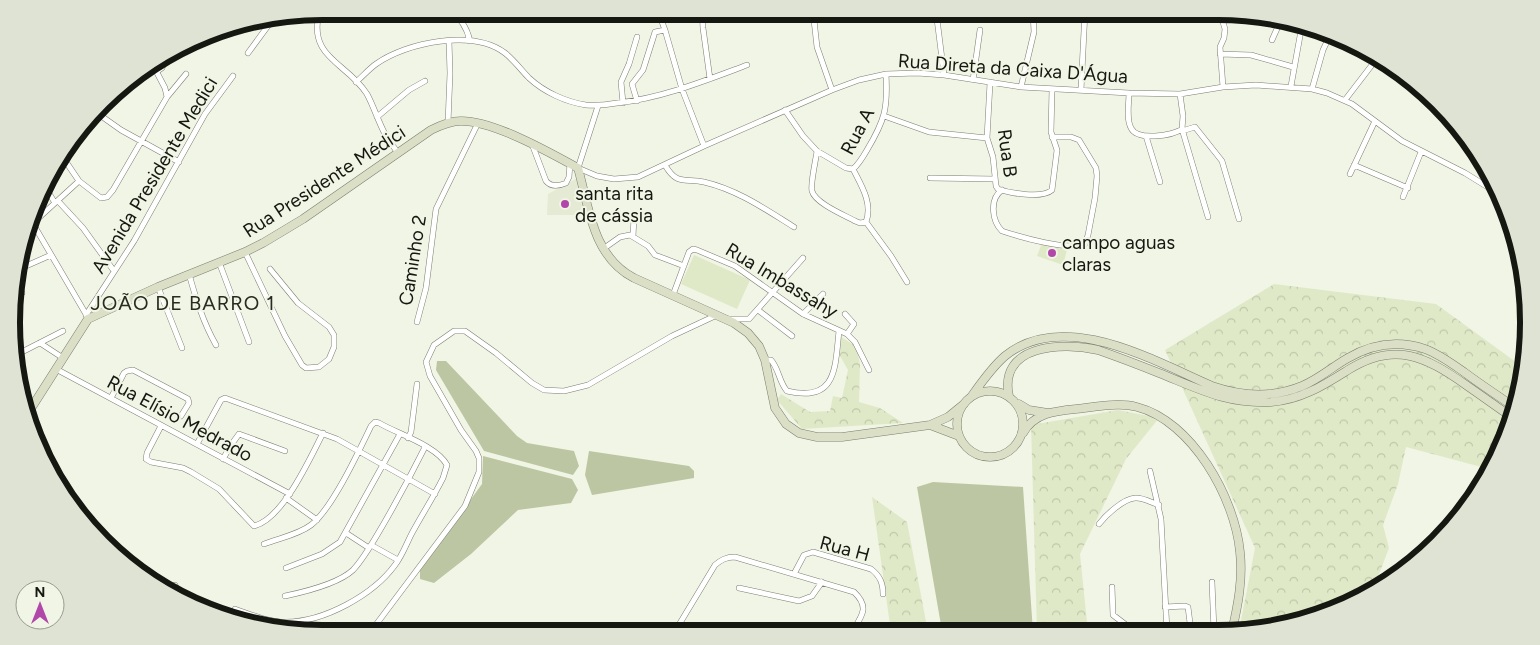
<svg xmlns="http://www.w3.org/2000/svg" width="1540" height="645" font-family="Figtree,sans-serif">
<style>
.built{fill:#e4ead3}
.grass{fill:#e0e9c7}
.forest{fill:url(#forest-crowns)}
.water{fill:#bdc6a2}
.lines{fill:none;stroke-linecap:round;stroke-linejoin:round}
.street-casing{stroke:#7a7e70;stroke-width:6}
.secondary-casing{stroke:#7a7e70;stroke-width:9}
.street{stroke:#fff;stroke-width:5}
.secondary{stroke:#dadfc6;stroke-width:8}
.poi-dot{fill:#b148a9;stroke:#f1f5e5;stroke-width:2}
.labels{text-anchor:middle;stroke-width:4;stroke-linejoin:round;paint-order:stroke}
.street-label{font-size:19px;fill:#151711;stroke:#f1f5e5}
.poi-label{font-size:19px;fill:#151711;stroke:#f1f5e5;text-anchor:start}
.neighbourhood-label{font-size:20px;letter-spacing:1px;fill:#282b1f;stroke:#f1f5e5}
.rim{fill:none;stroke:#151711;stroke-width:6}
</style>
<defs>
<pattern id="forest-crowns" width="20" height="18" patternUnits="userSpaceOnUse" patternTransform="scale(1.25)"><rect width="20" height="18" fill="#e0e9c7"/><path d="M2 6a3 3 0 1 1 6 0M12 15a3 3 0 1 1 6 0" fill="none" stroke="#bfc7aa"/></pattern>
</defs>
<rect width="100%" height="100%" fill="#f1f5e5"/>
<path class="built" d="M576,179L585,215H547L548,194Z"/>
<path class="grass" d="M1042,243L1067,250L1063,265L1037,256Z
M694,255L750,280L737,309L681,284Z"/>
<path class="forest" d="M1274,284L1436,304L1520,365L1512,423L1489,469L1406,447L1398,484L1383,525L1389,548L1373,590L1355,602L1258,631H1239L1255,548L1165,350Z
M841,337L856,346L860,364L859,402L880,408L903,423L802,429L777,400L781,394L810,412L830,411L833,396L842,398L848,370L840,356Z
M1118,410L1159,418L1126,459L1080,554L1088,632H1037L1031,425Z
M872,497L907,522L928,632H891Z"/>
<path class="water" d="M437,361H446L517,436L527,443L574,451L579,466L573,475L484,451L436,370Z
M589,451L689,466L694,471V478L592,495L585,475Z
M483,456L572,479L578,490L571,503L518,510L471,554L434,583L420,579V569L482,484Z
M933,482L1023,487L1033,632H940L941,625L917,487Z"/>
<g class="lines">
<g class="street-casing">
<path id="street" d="M450,11C461,18 467,28 470,41
M547,11V12
M658,11L665,30L682,89L704,146
M702,11L703,28L710,79
M813,11L817,47L832,90
M936,11L944,75
M319,12C308,59 347,62 367,94C374,107 378,121 385,134C388,140 394,147 398,153
M1220,12L1225,29L1224,38L1220,47L1223,87
M981,14L1007,17L1011,16L1013,11
M741,18L742,11
M1301,28L1328,39
M1272,40L1280,22
M248,53L273,19
M1220,54L1251,55L1293,67
M154,67L165,88L167,97
M156,72L162,68L165,61
M973,80L980,30
M356,82C363,76 369,69 376,64C407,42 473,29 505,53C514,60 521,70 529,78C544,92 566,102 586,105C597,106 606,105 617,103C662,98 704,81 747,65
M990,83L987,138L993,157L996,186L998,189C1009,193 1042,199 1052,190L1057,150L1051,132L1052,89
M1291,86L1302,25
M1419,86L1436,106
M1021,87L1034,32L1033,11
M1312,89L1323,50L1330,35
M1081,90L1085,11
M1129,93C1129,103 1126,119 1131,128C1137,141 1172,136 1182,129L1183,116L1180,94
M1345,100L1375,61
M637,101L632,84L643,70L655,32L665,30
M623,103L621,82L629,64L637,37
M598,106L578,168L597,176L614,179L638,177L704,146L832,90L859,80L886,74L917,73L944,75L1021,87L1129,93L1180,94L1223,87L1256,85L1312,89L1327,93L1352,104L1402,141L1465,173L1499,194
M785,110L803,136L817,151L846,168L853,169C859,164 863,157 867,150C885,120 888,108 886,74
M97,113L121,130L179,162
M884,116L929,132L987,138
M377,117L409,90L425,81
M448,123L450,73L449,41
M1182,129L1208,217
M1182,131L1195,127L1222,161L1239,219
M1146,136L1160,182
M532,144L546,181C551,187 559,186 566,183L569,177L570,163
M817,151C816,159 810,185 812,191C815,203 844,215 855,221L860,223L866,222
M62,156L79,181L101,198L107,197L113,190L167,97L186,74
M665,165C677,186 685,178 704,182C738,190 765,209 794,227
M1354,165L1408,188
M853,169C861,185 873,203 866,222
M1350,174L1375,121
M930,178L995,179
M45,187L55,203
M1002,190C989,199 992,221 1002,231C1020,237 1068,251 1085,244L1088,235L1095,198L1097,176L1096,168L1079,140L1071,137H1052
M1403,197L1421,152
M58,201L83,228L114,271
M32,222L87,316
M866,222L891,256L907,282
M33,223L79,181
M633,236L634,218
M603,249L620,237L630,235L648,246L655,255L684,266
M245,252L285,336L302,365L306,368L319,367L329,359L334,347V335L329,327L298,303L270,269
M219,262L249,342
M17,270L51,255
M189,274C196,299 203,322 216,345
M16,285L22,293
M158,287L182,348
M673,295L689,252L693,249L697,250L735,266L803,314L847,334L855,342L869,370
M758,310L792,336
M803,314L823,294
M845,314L854,324L847,334
M86,315L134,241L205,114L233,76
M728,319H749L803,258
M417,322L426,288L436,209L478,123
M40,343L63,358
M14,356L63,331
M765,360H771C779,369 779,382 787,391C837,403 835,368 839,331
M56,369L290,494
M111,398L124,373L127,371L133,370L188,399L189,403L181,416
M161,426L147,453L146,459L151,462L183,468L191,472L219,489L254,526C283,519 310,458 323,433
M408,438L411,432L417,384
M197,444L221,400L225,398L337,439L435,494
M223,459L231,445L239,434L285,451
M1150,471L1161,519L1167,631
M286,498L317,520
M1099,524C1106,515 1123,499 1135,498C1143,497 1152,503 1159,505
M346,533L369,548
M371,545L398,560
M286,568L322,554L340,542L400,434
M794,574L804,555L813,552L871,569C880,576 883,583 883,594
M1212,582L1214,631
M175,585L178,592
M1112,587L1113,615L1134,631
M739,588L799,601L812,596L822,582
M285,596C304,592 339,583 353,570C365,557 374,540 383,525C398,499 412,473 425,447
M1165,607L1185,606L1188,607L1191,631
M235,609C252,615 268,622 286,622C324,622 373,595 395,565C402,556 406,545 411,535C421,516 433,498 443,478L447,465C437,446 398,434 379,423L375,422L371,426C359,451 332,509 311,525C298,535 279,538 264,544
M674,633L715,565C721,560 726,557 735,557L854,592C870,607 862,616 852,632
M369,634L465,506L479,472V458L476,451L461,430L430,376L426,362L434,345L454,331H465L496,353L532,383L544,390L564,391L588,385L672,336L717,315"/>
</g>
<g class="secondary-casing">
<path id="secondary" d="M957 424a33 33 0 1 1 66 0a33 33 0 1 1-66 0Z
M1009,396C998,344 1063,342 1098,350C1118,357 1139,365 1159,373C1199,389 1226,404 1271,402C1301,400 1324,385 1348,370C1394,341 1425,356 1466,385C1482,396 1497,407 1513,418
M971,397C981,383 992,367 1005,356C1064,308 1154,361 1212,386C1241,396 1273,398 1302,386C1319,379 1332,367 1348,358C1372,344 1398,340 1425,349C1439,354 1451,363 1464,372C1480,384 1497,395 1514,407
M1019,404L1029,410L1048,413
M30,410L88,319L158,287L245,252L263,243L303,219L431,130C441,125 450,121 461,121C494,121 549,152 578,168C589,208 593,257 634,278L734,323L748,333L759,346L765,360L775,408L786,424L799,433L817,437H842L930,425L948,417L964,404
M930,425L959,436
M1023,433C1034,413 1055,411 1076,409C1095,407 1118,402 1137,407C1192,421 1235,498 1240,552C1243,579 1238,605 1232,631"/>
</g>
<use href="#street" class="street"/>
<use href="#secondary" class="secondary"/>
</g>
<g class="poi-dot">
<circle cx="565" cy="204" r="5"/>
<circle cx="1052" cy="253" r="5"/>
</g>
<g class="labels">
<g class="street-label">
<text transform="translate(1013 68) rotate(4)" y="7">Rua Direta da Caixa D'Água</text>
<text transform="translate(857 131) rotate(-62)" y="7">Rua A</text>
<text transform="translate(1008 153) rotate(82)" y="7">Rua B</text>
<text transform="translate(154 175) rotate(-59)" y="7">Avenida Presidente Medici</text>
<text transform="translate(324 181) rotate(-33)" y="7">Rua Presidente Médici</text>
<text transform="translate(412 260) rotate(-81)" y="7">Caminho 2</text>
<text transform="translate(782 280) rotate(31)" y="7">Rua Imbassahy</text>
<text transform="translate(180 418) rotate(28)" y="7">Rua Elísio Medrado</text>
<text transform="translate(845 548) rotate(15)" y="7">Rua H</text>
</g>
<g class="poi-label">
<text x="575" y="200">santa rita<tspan x="575" dy="22">de cássia</tspan></text>
<text x="1062" y="249">campo aguas<tspan x="1062" dy="22">claras</tspan></text>
</g>
<g class="neighbourhood-label">
<text x="183" y="310">JOÃO DE BARRO 1</text>
</g>
</g>
<path d="M0 0H1540V645H0ZM322 20H1218A302 302 0 0 1 1520 322V323A302 302 0 0 1 1218 625H322A302 302 0 0 1 20 323V322A302 302 0 0 1 322 20Z" fill="#dfe3d4" fill-rule="evenodd"/>
<path class="rim" d="M322 20H1218A302 302 0 0 1 1520 322V323A302 302 0 0 1 1218 625H322A302 302 0 0 1 20 323V322A302 302 0 0 1 322 20Z"/>
<g transform="translate(40 605)"><circle r="24" fill="#f1f5e5" stroke="#999c90"/>
<path d="M0-4L9 19L0 12L-9 19Z" fill="#b148a9"/>
<text y="-8" font-size="14" font-weight="bold" text-anchor="middle" fill="#151711">N</text>
</g>
</svg>
